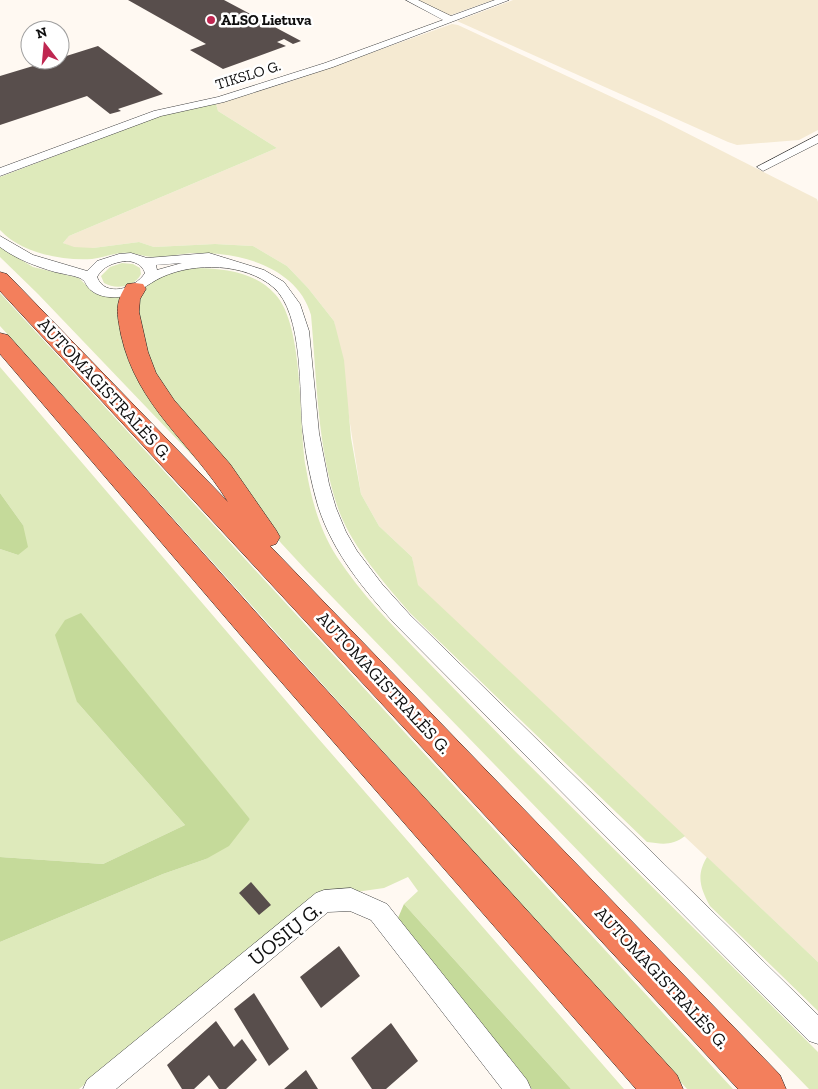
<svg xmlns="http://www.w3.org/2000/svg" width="818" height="1089" font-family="'Zilla Slab',serif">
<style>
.farmland{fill:#f5ead2}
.green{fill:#deeabb}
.forest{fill:#c5da9a}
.building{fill:#584e4c}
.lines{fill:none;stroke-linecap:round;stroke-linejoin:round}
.minor-casing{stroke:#424242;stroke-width:1}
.motorway-casing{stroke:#202020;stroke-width:1}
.minor{fill:#fff;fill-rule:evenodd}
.motorway{fill:#f37f5c;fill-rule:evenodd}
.poi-dot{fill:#bf2751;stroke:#fff;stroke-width:2}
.labels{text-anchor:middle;stroke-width:5;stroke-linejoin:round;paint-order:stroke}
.far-poi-label{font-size:15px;font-weight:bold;fill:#0f0f0f;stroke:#fff;text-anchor:start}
.far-street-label{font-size:15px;fill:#0f0f0f;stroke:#fff}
.street-label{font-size:18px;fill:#0f0f0f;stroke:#fff}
.near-street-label{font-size:21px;fill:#0f0f0f;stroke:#fff}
</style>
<rect width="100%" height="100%" fill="#fff9f2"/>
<path class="farmland" d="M415,0H493L451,15H445Z
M513,0H818V130L799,140L737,145L728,142L457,21Z
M452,24L458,25L659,119L817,199L818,202V962L417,585L412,557L379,526L361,494L334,321L308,288L287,266L253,246L215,244L154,247L139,242L93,248H74L63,243L69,236L277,148L218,111L216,104L292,81Z"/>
<path class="green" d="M216,104L218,111L277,148L69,236L63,243L74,247L93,248L139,242L154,247L215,244L253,246L287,266L308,288L334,321L344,360L351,438L361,494L379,526L412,557L418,585L685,836C672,846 662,844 647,842L411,614C385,584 353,548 339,511C317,449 317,380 311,315C298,268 241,252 197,253C183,253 169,257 155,257C144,257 133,252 121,253C111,254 102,258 92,259C62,261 21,253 0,230V177L165,114Z
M0,247L33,267L79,278L94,293L103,296L121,297L124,331L214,478L38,294L0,257Z
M122,263L133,264L140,268L141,274C135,287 116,290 104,283L101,276L110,267Z
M197,268C226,269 255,272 275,294C305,326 298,424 306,468C311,499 320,531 337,557C361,594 392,625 423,657C455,690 487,722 519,755C619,854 719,953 818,1052V1089H809L306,570L281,543L154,380L135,300C148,278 173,270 197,268Z
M0,293L733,1089H687L0,326Z
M0,367L317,737L624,1089H571L404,904L418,891L408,877L384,888L314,898L79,1089H0V942L163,874L206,859L250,819L208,770L77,702L185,825L103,864L0,857V549L18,555L23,525L0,493Z
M707,857L818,962V1011L710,906C700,888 696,875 707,857Z"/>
<path class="forest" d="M0,493L23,525L28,547L18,555L0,549Z
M81,613L250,819L229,846L206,859L163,874L0,942V857L103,864L185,825L77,702L55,635L65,620Z
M404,904L571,1089H532L398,918Z"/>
<path class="building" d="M128,0H224L301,41L293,44L284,39L277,42L286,46L223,69L190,50L206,44Z
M98,46L163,94L118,109L121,111L110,114L87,96L0,125V76L53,60H60V58Z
M251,882L271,905L259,915L239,893Z
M339,946L360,976L321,1008L300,977Z
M254,993L289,1049L269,1066L234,1009Z
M216,1021L234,1047L242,1039L257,1060L226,1089H219L209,1075L194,1089H182L167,1065Z
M391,1023L418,1061L386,1089H372L351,1058Z
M306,1070L318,1089H284Z"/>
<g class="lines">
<g class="minor-casing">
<path id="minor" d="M406,0H418L451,16L495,0H509L333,67L224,102L161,116L0,176V168L154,111L218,97L325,63L443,20Z
M818,135V143L767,169L763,171L757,167Z
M0,236L33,255L87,271L97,261L119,254L131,253L147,258L209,253L264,270L284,282L300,304L309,331L319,433L329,484L336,508L346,532L357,551L382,584L410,615L818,1015V1044L809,1041L396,625C364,590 333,553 318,506C311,482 306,457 303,432C299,394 304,313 273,287C245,263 195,262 162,277C147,284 136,296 118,297C108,298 94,296 87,286C85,282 85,281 80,278C72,275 63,274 55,272C35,266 16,259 0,247ZM125,261C134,261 142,264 145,273C135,289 105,298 97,277C103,266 113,263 125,261ZM182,263L157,270L156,265Z
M351,888L387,904L527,1080L531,1089H502L371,920L350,911L328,912L116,1089H83L87,1080L316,893L324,890Z"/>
</g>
<g class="motorway-casing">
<path id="motorway" d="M0,272L7,274L228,502C191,442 137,407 121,335C117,313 114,304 127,284L135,283L143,284L146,289L140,299L139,312L148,352L156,373L174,400L230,464L276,530L280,537L276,544L270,546L780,1075L786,1089H738L0,291Z
M0,333L8,335L269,627L677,1075L683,1089H636L249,645L0,354Z"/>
</g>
<use href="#minor" class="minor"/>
<use href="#motorway" class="motorway"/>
</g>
<circle class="poi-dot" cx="211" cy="20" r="5"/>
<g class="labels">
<g class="far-poi-label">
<text x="221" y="25">ALSO Lietuva</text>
</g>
<g class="far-street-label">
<text transform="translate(248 75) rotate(-17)" y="5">TIKSLO G.</text>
</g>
<g class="street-label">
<text transform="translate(105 389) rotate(47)" y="6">AUTOMAGISTRALĖS G.</text>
<text transform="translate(384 683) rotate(47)" y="6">AUTOMAGISTRALĖS G.</text>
<text transform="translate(662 978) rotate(47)" y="6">AUTOMAGISTRALĖS G.</text>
</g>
<g class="near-street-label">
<text transform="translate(285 934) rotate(-39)" y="7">UOSIŲ G.</text>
</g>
</g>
<g transform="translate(45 45) rotate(344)"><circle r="24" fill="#ffffff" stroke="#9f9f9f"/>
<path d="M0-4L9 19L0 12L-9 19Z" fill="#bf2751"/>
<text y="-8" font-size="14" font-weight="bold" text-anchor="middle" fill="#0f0f0f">N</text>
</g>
</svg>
